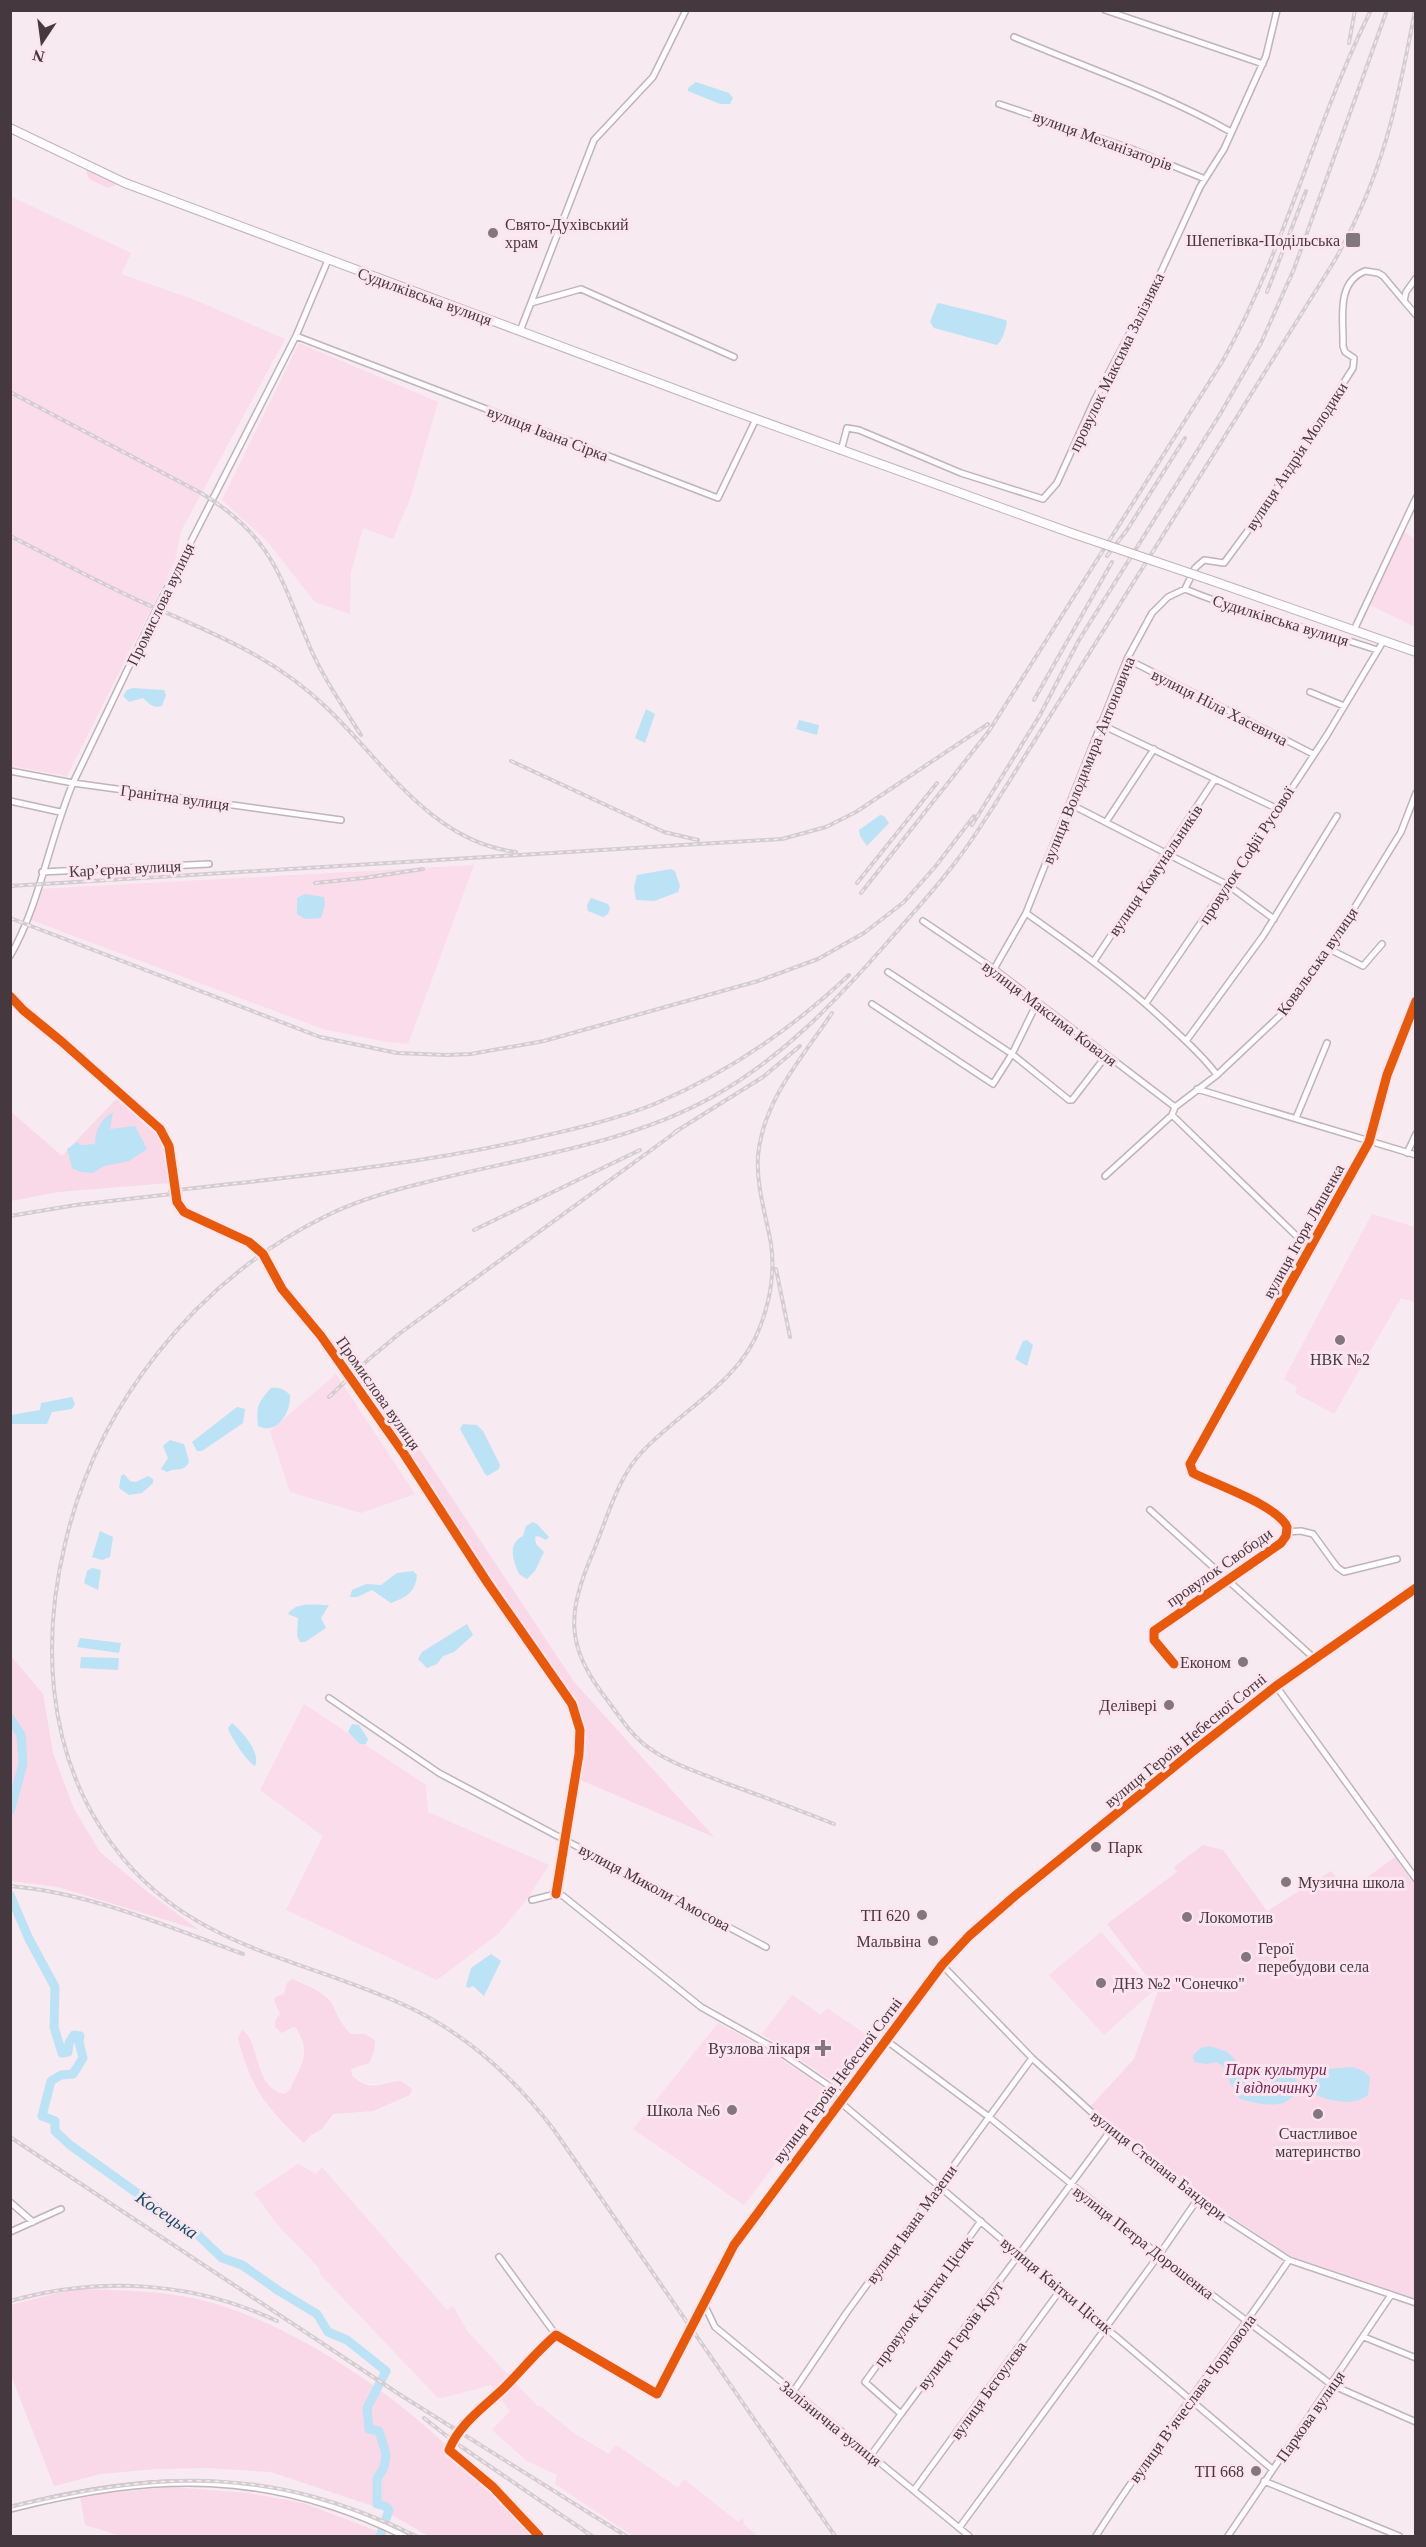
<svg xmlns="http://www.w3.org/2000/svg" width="1426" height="2547" font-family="Georgia,serif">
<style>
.built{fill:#fbdcea}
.green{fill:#f9d8e7}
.water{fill:#bce2f6;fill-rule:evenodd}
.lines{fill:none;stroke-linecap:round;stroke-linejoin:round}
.river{stroke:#bce2f6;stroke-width:9}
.minor-casing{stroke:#bfb4b9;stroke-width:8}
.secondary-casing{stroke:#bfb4b9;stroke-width:10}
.minor{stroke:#fefcfd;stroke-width:5}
.secondary{stroke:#fefcfd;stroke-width:8}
.rail-casing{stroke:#d2cdcf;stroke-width:4}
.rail{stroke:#fce5ef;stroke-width:1.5;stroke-dasharray:4.5;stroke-linecap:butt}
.secondary-bridge-casing{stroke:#bfb4b9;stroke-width:10;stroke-linecap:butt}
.secondary-bridge{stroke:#fefcfd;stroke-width:8}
.cycleway-casing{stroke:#fce5ef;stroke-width:13}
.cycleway{stroke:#e8590c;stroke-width:9}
.poi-dot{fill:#84767d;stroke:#fce5ef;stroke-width:2}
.labels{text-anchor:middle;stroke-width:6;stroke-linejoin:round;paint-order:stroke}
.street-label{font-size:16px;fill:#46383f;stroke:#fce5ef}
.poi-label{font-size:16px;fill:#46383f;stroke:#fce5ef;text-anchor:end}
.park-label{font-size:16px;font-style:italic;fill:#732652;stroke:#fce5ef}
.water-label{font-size:18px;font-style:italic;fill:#0f4f66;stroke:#fce5ef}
</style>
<rect width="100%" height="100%" fill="#f7eaf0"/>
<path class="built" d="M10,196L131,253L121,274L195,300L285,339L181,531L175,561L67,776L11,766Z
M299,343L438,402L410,499L393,539L363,528L351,572L350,614L315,602L267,541L222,500Z
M1404,532L1415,539V627L1370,605Z
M474,865L408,1044L387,1042L323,1029L31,920L40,889Z
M1372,1214L1415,1227V1302L1401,1298L1334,1414L1295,1393L1297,1387L1284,1379Z
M336,1374L415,1494L361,1513L290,1492L270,1431Z
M304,1704L426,1785L428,1812L549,1865L527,1899L498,1934L437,1980L286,1910L323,1836L260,1790Z
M1101,1932L1153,1991L1104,2035L1049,1975Z
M792,1995L821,2015L827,2008L870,2037L835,2083L762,2034Z
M718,2023L767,2050L830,2092L744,2205L633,2129Z
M298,2164L316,2174L322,2167L447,2310L453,2306L468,2332L538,2407L540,2406L575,2434L609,2454L615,2446H618L678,2488L684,2479L738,2522L742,2518L745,2525L757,2536H633L555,2484L557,2475L527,2461L492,2430L510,2411L491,2385L442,2398L437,2397L320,2274L319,2268L277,2224L254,2193Z"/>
<path class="green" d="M85,167L119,184L108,188L89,179Z
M116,1099L160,1137L169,1183L58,1192L11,1201L10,1111L62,1156Z
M368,1371L574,1682L714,1837L576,1778L580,1730L572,1704L354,1379Z
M11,1656L43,1694L53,1753L74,1809L100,1852L145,1890L199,1930L58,1887L11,1881Z
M1203,1845L1223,1850L1267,1911L1331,1871L1347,1892L1395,1857L1416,1886L1415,2298L1291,2256L1200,2196L1091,2106L1134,2059L1158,1991L1107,1924L1177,1872L1174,1867Z
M292,1979C305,1985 321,1990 330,2001C337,2012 340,2025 351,2034H364L375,2040L374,2051L369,2063L351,2069L352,2076C373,2094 381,2082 401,2081L412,2089L410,2095L373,2111L333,2114L322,2129L311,2135L304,2143C266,2108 251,2088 238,2038L242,2030C260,2040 253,2088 284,2094C292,2090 291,2086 295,2079C305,2059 309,2048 296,2028L293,2027L282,2033L275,2027V2021L280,2014L274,2000L275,1997L284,1994L287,1983Z
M73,2289C114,2290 152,2290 192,2298C279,2316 383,2385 447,2446L444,2455L488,2489L531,2536H429L379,2508L271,2472L208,2468L155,2469L101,2474L54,2486L11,2375V2305Z
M172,2487L248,2493L303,2503L390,2536H121L85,2525L80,2496Z"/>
<path class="water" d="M696,82L729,93L733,98L730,104H720L688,91V88Z
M939,303C950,306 1003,318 1007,321C1006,328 1003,340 997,345L934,328L930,322L937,304Z
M133,688L164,690L166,695L162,706C152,709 149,703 143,698L129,702L123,696L127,690Z
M646,709L655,714L645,743L635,738Z
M799,720L819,725L817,735L796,729Z
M880,815L884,816L889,823L867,846L860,836L859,830Z
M671,869L675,871L680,886L678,892L654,901L636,900L634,887L637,875Z
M305,894L324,897L325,905L321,918L305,919L297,914V898Z
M591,898L608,904L610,908L608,914L603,917L588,911L587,905Z
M113,1112L110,1129L135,1126L147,1149L129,1161L104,1166L93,1173L81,1172L72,1168L67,1149L77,1142L81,1145L95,1144C95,1130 101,1119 113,1112Z
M1027,1340L1033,1345L1027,1366L1015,1359L1023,1341Z
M271,1388C280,1387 284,1389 290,1395C291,1412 277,1436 258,1426C256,1405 258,1403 271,1388Z
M72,1397L75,1404L72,1409L52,1412L47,1424H11V1415L40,1410L41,1403Z
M237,1407L245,1409L243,1423L202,1451H197L192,1442Z
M463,1424L477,1425L483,1431L500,1465L499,1469L487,1476L485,1474L460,1429Z
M170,1440L184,1444L189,1461C185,1473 176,1467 167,1472L161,1469L168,1458L163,1446Z
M124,1474L130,1481L136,1482L148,1476L153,1479V1483L142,1493L129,1495L119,1488L121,1476Z
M533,1522L537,1524L549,1537L546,1540L538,1536L535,1537L536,1544L544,1552L535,1571L527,1579L519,1574C513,1560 507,1544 523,1536L526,1526Z
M100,1531L113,1537L110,1557L102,1560L92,1557Z
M92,1568L101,1570L98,1590L84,1583L87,1571Z
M413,1571L417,1575C415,1593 406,1597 391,1603L372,1590L357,1597H350L352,1590L366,1584L381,1585L397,1573Z
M329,1605L321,1618L326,1628L305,1642H300L297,1636L298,1618L288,1614C296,1601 315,1605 329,1605Z
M467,1624L473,1635L454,1652L443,1656L437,1664L427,1668L418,1659L422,1652Z
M80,1638L121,1643L119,1653L77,1647Z
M81,1657L119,1658L118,1670L80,1668Z
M232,1723C243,1732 261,1753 255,1766C248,1763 230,1736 228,1728Z
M352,1724L359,1725L368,1739L366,1744H360L348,1732Z
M491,1954L501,1961L484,1996L473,1986L468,1988L466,1986L471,1968Z
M1210,2046L1227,2052L1242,2066L1280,2067L1286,2071L1291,2070L1297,2083C1294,2114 1260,2104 1240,2099C1237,2094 1234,2091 1232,2086C1224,2073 1234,2072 1216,2062L1207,2064L1194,2062L1193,2055L1201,2048ZM1265,2076L1272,2081L1271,2087L1265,2091L1255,2090L1250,2085L1254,2078Z
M1353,2067L1365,2072L1370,2077L1368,2095C1353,2107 1328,2101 1312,2093L1310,2087L1314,2073L1326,2069Z"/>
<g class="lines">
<path class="river" d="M10,1718L21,1735L23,1764L10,1811
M10,1895L29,1939L55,1987L54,2027L62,2053L68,2052L69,2043L74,2035L80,2036L79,2042L83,2058L73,2074L61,2075L51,2081L42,2116L55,2121V2131L70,2145L155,2206L177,2225L197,2234L222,2258L242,2265L279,2291L317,2314L328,2332L347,2340L386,2371L367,2408L369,2429L379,2431L386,2454L384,2467L377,2479V2504L385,2506L389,2510L380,2536"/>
<g class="minor-casing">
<path id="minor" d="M1105,10L1263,64
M1014,37C1087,68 1162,93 1231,132
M999,104L1129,148L1205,179
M1416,278L1406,292L1404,301L1416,315
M531,303L581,289L734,357
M520,331L594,140L653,77L686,10
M296,336L718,498L756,419
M841,451L847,428L859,430L961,473L1043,499L1057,483L1095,399L1155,285L1200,187L1224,149L1266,56L1277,10
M1185,589L1195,568L1204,560L1224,563L1261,513L1353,368L1354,358L1345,352L1343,346C1344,320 1335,283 1365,271L1378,273L1383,276L1404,301
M1185,589C1247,615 1314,628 1377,650
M1354,630L1416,498
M1127,659L1313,754
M1310,692L1344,706
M1100,724L1278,809
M10,771L73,783L341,820
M10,801L60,812
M1070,804L1228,885L1274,919
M1106,822L1154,749
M42,872L209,864
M1026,913C1077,949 1127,985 1172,1028C1188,1043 1204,1057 1217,1075
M923,921L994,969L1175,1107
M1329,949L1363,966L1382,944
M10,956C39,907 50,837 73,783L157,608L296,336L328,260
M1094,961L1215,779
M994,969L1026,913L1127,659L1152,613L1168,597L1185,589
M888,972L1012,1054L1069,1100H1072L1106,1056
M10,996L23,1010L61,1041L160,1129L169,1146L177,1202L184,1212L249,1242L263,1254L282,1289L321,1336L404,1454L487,1582L572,1704L580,1730L579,1754L556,1894
M1146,1003L1267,826L1327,735L1384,640
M872,1004L993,1084L1012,1054L1037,1003
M1186,1041L1263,936L1337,816
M1197,1089L1416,1155
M1172,1115L1311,1250
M1296,1118L1327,1043
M1407,1153L1416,1134
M1105,1176L1172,1115L1175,1107L1217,1075L1288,1008L1329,949L1401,832L1416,793
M1150,1510L1315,1659
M1287,1532L1301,1531L1313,1534L1337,1567L1344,1572L1397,1559
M1174,1664L1154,1640V1631L1281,1543L1286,1536L1287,1527C1279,1506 1214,1484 1193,1473L1190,1464L1369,1142L1387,1075L1416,1001
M1276,1686L1416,1879
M329,1698L439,1773L766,1947
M532,1900L556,1894L563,1896L701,2007L774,2048L845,2097
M942,1965L1032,2058L1111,2130L1197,2200L1289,2260L1416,2303
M887,2041L989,2117L1159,2255L1332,2385L1416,2422
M840,2102L1272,2469
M10,2202L33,2222
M981,2221L865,2382L901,2414L1111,2130
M10,2232L61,2209
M499,2257L556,2335
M703,2302L715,2327L969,2536
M1364,2337L1416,2358
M793,2392L847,2312L1032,2058
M871,2455L901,2414
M1264,2481L1399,2536
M914,2490L1061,2289
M10,2509C155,2472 268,2469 404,2536
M959,2528L1159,2255L1197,2200
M539,2536L493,2487L449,2450C459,2424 484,2407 504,2388C522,2370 537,2351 556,2335L657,2394L734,2245L942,1965L969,1936L1016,1895L1191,1753L1276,1686L1416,1588
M1096,2536C1156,2441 1226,2354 1289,2260
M1228,2536L1391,2295"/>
</g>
<g class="secondary-casing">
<path id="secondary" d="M10,128L125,183L720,406L1074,534
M1210,580L1416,652"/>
</g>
<use href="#minor" class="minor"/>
<use href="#secondary" class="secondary"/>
<g class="rail-casing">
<path id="rail" d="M1349,43L1355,10
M1267,292L1306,191
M10,392L201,493C274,537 281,580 312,652C325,681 344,708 361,735
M10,536C58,560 105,586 153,607C218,635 277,659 328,709C384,763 432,842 516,852
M1107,556L1127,530L1185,438
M1034,700L1112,562
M511,761L664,832L698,840
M972,825L1040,715L1079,640L1219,416L1261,343L1294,269L1387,10
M315,883L364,878L423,869
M857,883L937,783
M10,886L782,839L826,827L856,812L988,724
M861,893L989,731L1222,362C1285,251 1314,125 1371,10
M10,918L320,1037L397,1053L446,1055L471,1054L544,1041L758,981L818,959L864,933L904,902L935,867L974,816
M832,1013C802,1058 763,1100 758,1156C756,1186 766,1215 771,1244C775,1272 770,1301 760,1327C740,1382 680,1411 642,1452C618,1477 607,1518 594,1550C567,1613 564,1645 608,1701C619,1716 630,1733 645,1745C668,1763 698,1772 725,1783C762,1796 798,1810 834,1824
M675,1132L763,1077L800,1046
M170,1191C289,1177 409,1166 526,1140C570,1130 615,1120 657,1103C729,1072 792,1029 849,975
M10,1216L76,1205L180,1193
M474,1230L640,1150
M776,1269L790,1337
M329,1397L369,1359L399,1334L680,1129
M10,1886C91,1893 168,1927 243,1954
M10,2137L402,2396L626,2536
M10,2301C99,2276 192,2281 277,2321
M424,2418L453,2441L592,2536
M10,2507C163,2470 272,2466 416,2536
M835,2536L554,2130C513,2076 465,2032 402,2004C286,1952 176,1946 101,1828C47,1744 42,1639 65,1544C97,1404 196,1281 324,1217C355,1201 390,1191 423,1183C521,1157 625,1146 714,1096C783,1057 834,1003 886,944C909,917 933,892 954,864C967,848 978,830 990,812L1335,260C1383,175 1397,106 1415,10"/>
</g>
<use href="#rail" class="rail"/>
<g class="secondary-bridge-casing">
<path id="secondary-bridge" d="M1074,534L1210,580"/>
</g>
<use href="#secondary-bridge" class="secondary-bridge"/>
<g class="cycleway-casing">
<path id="cycleway" d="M10,996L23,1010L61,1041L160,1129L169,1146L177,1202L184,1212L249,1242L263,1254L282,1289L321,1336L404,1454L487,1582L572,1704L580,1730L579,1754L556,1894
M1174,1664L1154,1640V1631L1281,1543L1286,1536L1287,1527C1279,1506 1214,1484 1193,1473L1190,1464L1369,1142L1387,1075L1416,1001
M539,2536L493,2487L449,2450C459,2424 484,2407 504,2388C522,2370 537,2351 556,2335L657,2394L734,2245L942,1965L969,1936L1016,1895L1191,1753L1276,1686L1416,1588"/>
</g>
<use href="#cycleway" class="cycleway"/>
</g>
<g class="poi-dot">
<circle cx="493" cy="233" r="6"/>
<rect x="1345" y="232" width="16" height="16" rx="3"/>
<circle cx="1340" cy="1340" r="6"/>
<circle cx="1243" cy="1662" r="6"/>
<circle cx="1169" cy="1705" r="6"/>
<circle cx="1096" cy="1847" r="6"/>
<circle cx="1286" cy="1882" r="6"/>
<circle cx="922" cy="1915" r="6"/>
<circle cx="1187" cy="1917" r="6"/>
<circle cx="933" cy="1941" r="6"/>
<circle cx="1246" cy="1957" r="6"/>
<circle cx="1101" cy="1983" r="6"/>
<path d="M820 2039h6v6h6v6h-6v6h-6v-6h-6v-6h6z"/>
<circle cx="732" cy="2110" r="6"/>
<circle cx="1318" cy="2114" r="6"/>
<circle cx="1256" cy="2471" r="6"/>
</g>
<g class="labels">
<g class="street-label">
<text transform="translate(1103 140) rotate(20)" y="6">вулиця Механізаторів</text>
<text transform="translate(425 296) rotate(20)" y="6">Судилківська вулиця</text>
<text transform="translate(1116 362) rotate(-64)" y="6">провулок Максима Залізняка</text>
<text transform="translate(548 433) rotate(21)" y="6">вулиця Івана Сірка</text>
<text transform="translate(1296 456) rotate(-57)" y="6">вулиця Андрія Молодики</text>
<text transform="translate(160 604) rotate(-64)" y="6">Промислова вулиця</text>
<text transform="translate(1281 620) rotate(17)" y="6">Судилківська вулиця</text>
<text transform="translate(1220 707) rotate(27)" y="6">вулиця Ніла Хасевича</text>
<text transform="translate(1088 760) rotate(-68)" y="6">вулиця Володимира Антоновича</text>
<text transform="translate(175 797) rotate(8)" y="6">Гранітна вулиця</text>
<text transform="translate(1246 855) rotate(-57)" y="6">провулок Софії Русової</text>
<text transform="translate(125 868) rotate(-3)" y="6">Карʼєрна вулиця</text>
<text transform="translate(1155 870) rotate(-56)" y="6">вулиця Комунальників</text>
<text transform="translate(1317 961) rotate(-55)" y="6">Ковальська вулиця</text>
<text transform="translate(1050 1013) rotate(37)" y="6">вулиця Максима Коваля</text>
<text transform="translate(1303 1231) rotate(-61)" y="6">вулиця Ігоря Ляшенка</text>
<text transform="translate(379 1393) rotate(55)" y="6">Промислова вулиця</text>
<text transform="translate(1219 1567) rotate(-35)" y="6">провулок Свободи</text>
<text transform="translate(1185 1740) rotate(-39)" y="6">вулиця Героїв Небесної Сотні</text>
<text transform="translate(655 1887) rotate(28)" y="6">вулиця Миколи Амосова</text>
<text transform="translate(837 2080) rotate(-53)" y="6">вулиця Героїв Небесної Сотні</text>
<text transform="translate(1159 2165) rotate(38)" y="6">вулиця Степана Бандери</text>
<text transform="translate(911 2224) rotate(-54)" y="6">вулиця Івана Мазепи</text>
<text transform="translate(1144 2242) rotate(38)" y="6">вулиця Петра Дорошенка</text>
<text transform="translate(1057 2285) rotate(40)" y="6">вулиця Квітки Цісик</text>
<text transform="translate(923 2301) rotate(-54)" y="6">провулок Квітки Цісик</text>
<text transform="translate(960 2335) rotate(-53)" y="6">вулиця Героїв Крут</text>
<text transform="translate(988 2390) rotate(-54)" y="6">вулиця Бєгоулєва</text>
<text transform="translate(1192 2398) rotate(-54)" y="6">вулиця Вʼячеслава Чорновола</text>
<text transform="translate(1310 2416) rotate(-55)" y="6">Паркова вулиця</text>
<text transform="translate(831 2423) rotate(39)" y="6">Залізнична вулиця</text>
</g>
<g class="poi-label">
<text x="505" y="230" text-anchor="start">Свято-Духівський<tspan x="505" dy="18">храм</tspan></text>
<text x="1340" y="246">Шепетівка-Подільська</text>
<text x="1340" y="1365" text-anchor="middle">НВК №2</text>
<text x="1231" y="1668">Економ</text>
<text x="1157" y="1711">Делівері</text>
<text x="1108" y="1853" text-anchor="start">Парк</text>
<text x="1298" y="1888" text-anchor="start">Музична школа</text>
<text x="910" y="1921">ТП 620</text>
<text x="1199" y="1923" text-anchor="start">Локомотив</text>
<text x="921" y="1947">Мальвіна</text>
<text x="1258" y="1954" text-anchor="start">Герої<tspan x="1258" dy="18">перебудови села</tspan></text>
<text x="1113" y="1989" text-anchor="start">ДНЗ №2 "Сонечко"</text>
<text x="810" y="2054">Вузлова лікаря</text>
<text x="720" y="2116">Школа №6</text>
<text x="1318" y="2139" text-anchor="middle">Счастливое<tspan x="1318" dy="18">материнство</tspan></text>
<text x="1244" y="2477">ТП 668</text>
</g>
<g class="park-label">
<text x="1276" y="2075">Парк культури<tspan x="1276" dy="18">і відпочинку</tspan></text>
</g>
<g class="water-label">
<text transform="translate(167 2215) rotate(34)" y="6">Косецька</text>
</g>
</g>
<rect width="1426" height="2547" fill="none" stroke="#46383f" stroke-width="24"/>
<g transform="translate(42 42) rotate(193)" stroke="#fce5ef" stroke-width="4.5" paint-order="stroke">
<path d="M0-4.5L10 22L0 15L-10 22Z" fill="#46383f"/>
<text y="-9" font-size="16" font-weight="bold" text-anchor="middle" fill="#46383f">N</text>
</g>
</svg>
